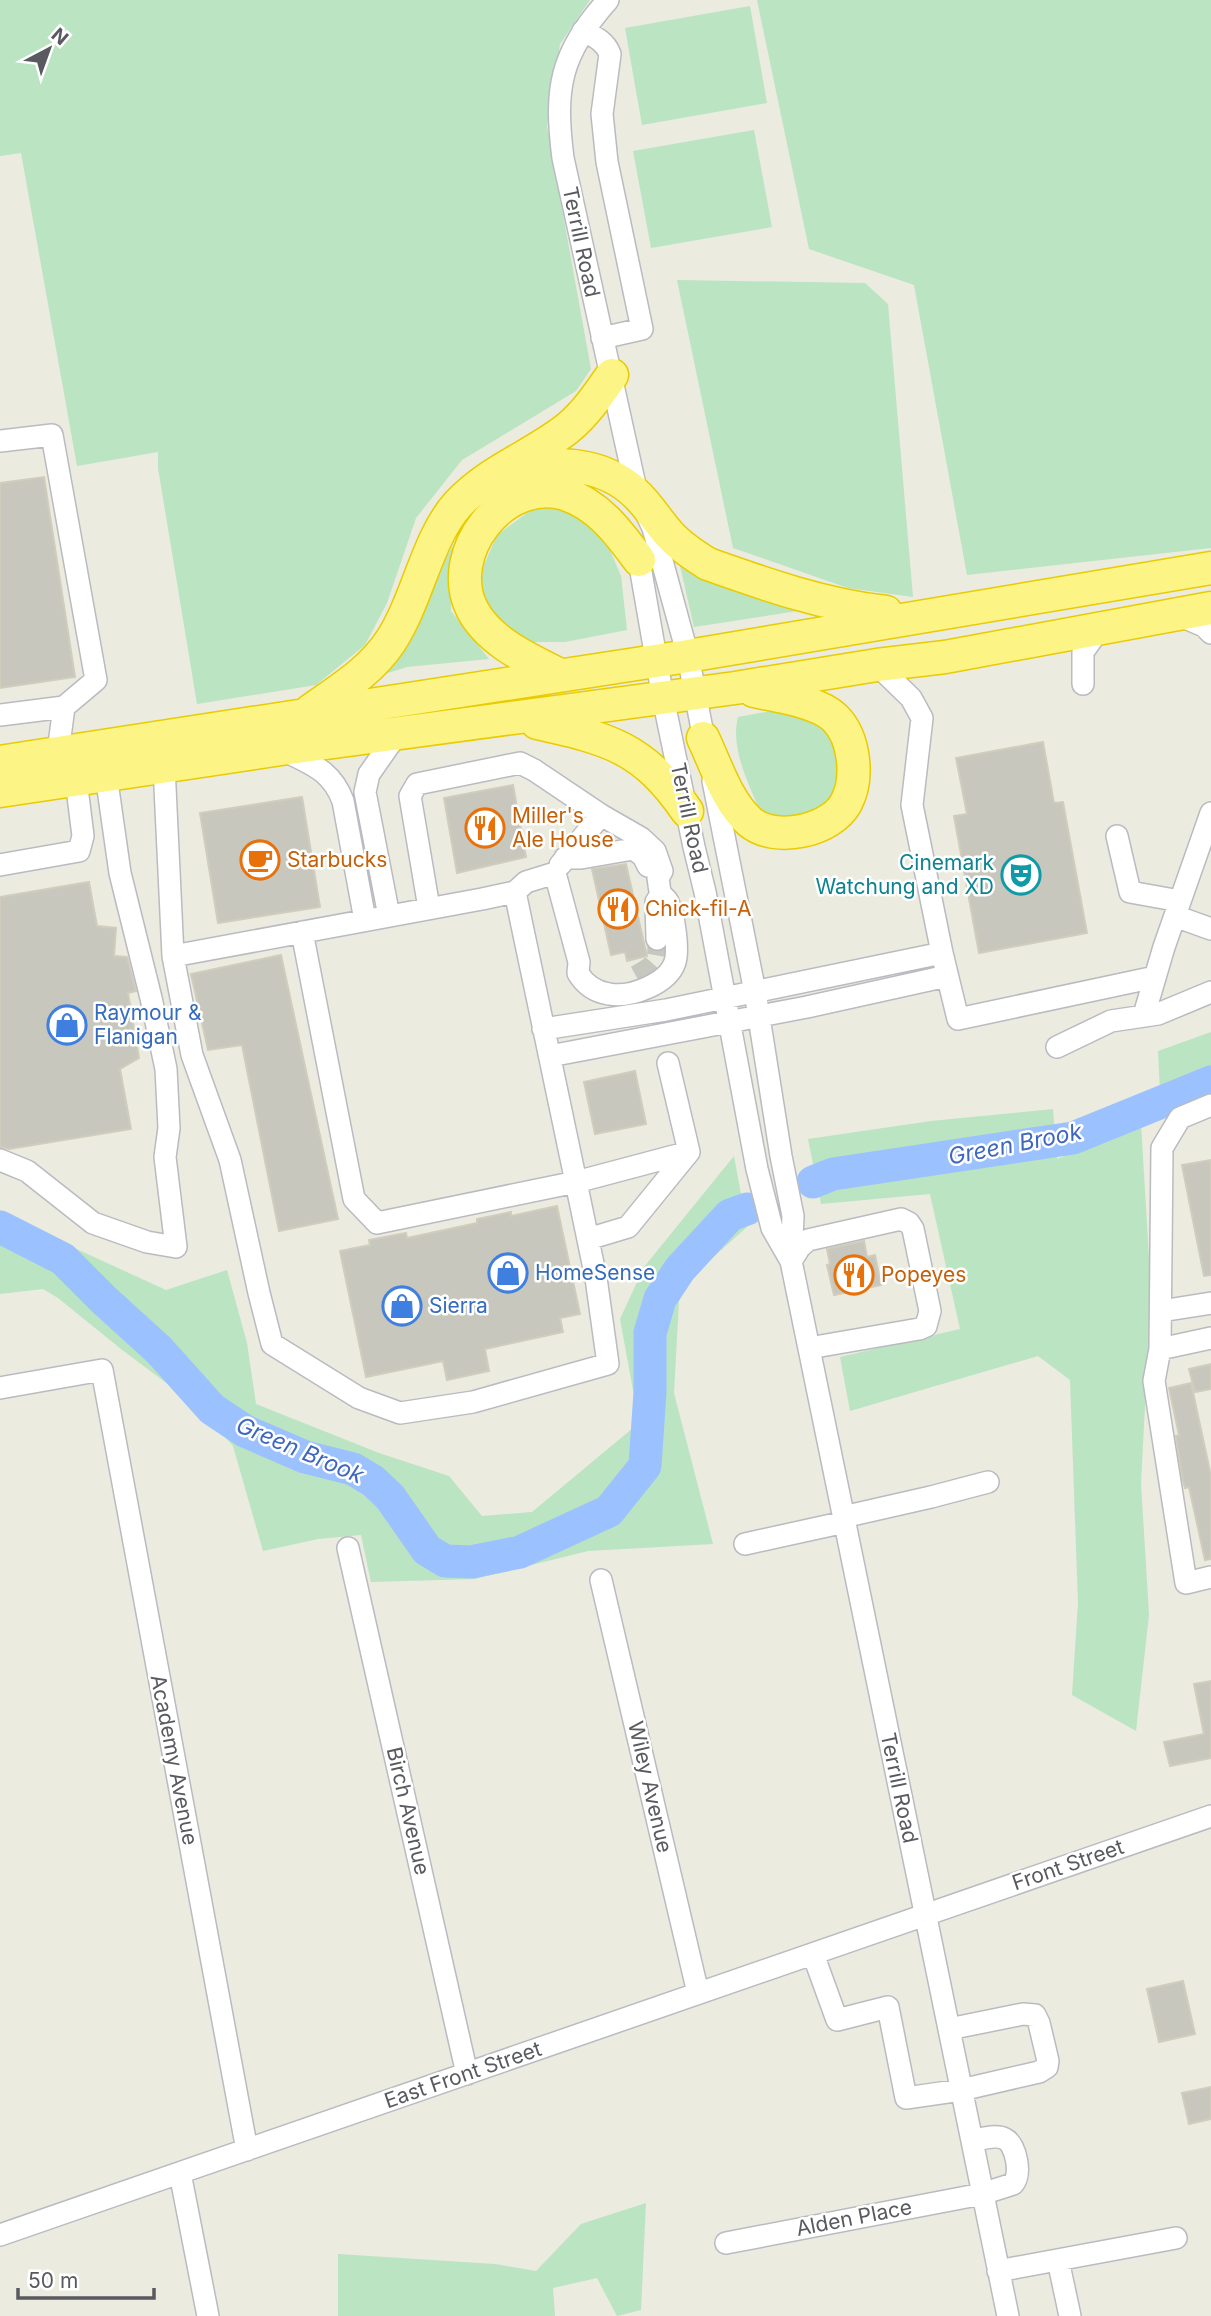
<svg xmlns="http://www.w3.org/2000/svg" width="1211" height="2316" font-family="Inter,sans-serif">
<style>
.green{fill:#bae4c2}
.lines{fill:none;stroke-linecap:round;stroke-linejoin:round}
.river{stroke:#9bc1ff;stroke-width:33}
.building{fill:#c8c7be;stroke:#d0cdbd;stroke-width:2}
.minor-tunnel{stroke:#c6c7bf;stroke-width:21;stroke-dasharray:21 10;stroke-linecap:butt}
.minor-casing{stroke:#babbc1;stroke-width:24}
.highway-casing{stroke:#e9cb01;stroke-width:35}
.minor{stroke:#fff;stroke-width:21}
.highway{stroke:#fcf485;stroke-width:32}
.labels{text-anchor:middle;stroke-width:5;stroke-linejoin:round;paint-order:stroke}
.street-label{font-size:21px;fill:#585a60;stroke:#fff}
.food-label{font-size:21px;fill:#c56008;stroke:#fff;text-anchor:start}
.culture-label{font-size:21px;fill:#0d838f;stroke:#fff;text-anchor:end}
.shop-label{font-size:21px;fill:#366cbe;stroke:#fff;text-anchor:start}
.water-label{font-size:23px;font-style:italic;fill:#3f66c1;stroke:#fff}
</style>
<rect width="100%" height="100%" fill="#ebebdf"/>
<path class="green" d="M0,0H590L560,44L547,126L591,369L576,391L462,460L416,518L387,603L365,645L316,685L197,704L158,468V452L77,466L21,153L0,156Z
M757,0H1211V548L967,575L914,285L809,249Z
M750,6L767,103L642,125L625,28Z
M754,130L772,227L651,248L633,151Z
M677,280L865,283L888,304L913,597L848,588L733,548Z
M534,508H562L583,519L604,536L621,576L627,630L565,642H531L505,634L485,606L481,572L497,535Z
M468,518L453,565L451,611L489,659L407,667L375,677L432,584Z
M678,557L810,609L694,627Z
M793,707L815,715L845,755L837,797L814,817L787,823L761,814C749,783 730,750 738,717Z
M1211,1032V1094L1161,1112L1158,1051Z
M1053,1109L1057,1159L1141,1124L1151,1291L1141,1483L1149,1615L1136,1731L1072,1695L1078,1603L1070,1380L1038,1356L850,1411L840,1357L960,1329L930,1194L821,1204L808,1139L931,1121Z
M734,1156L747,1227L692,1276L679,1301L674,1393L713,1544L588,1551L475,1579L371,1582L361,1535L318,1539L263,1551L233,1446L197,1406L121,1349L58,1298L43,1289L0,1294V1214L166,1290L227,1270L247,1343L256,1404L379,1453L449,1476L482,1516L532,1512L633,1428L635,1401L620,1319L644,1267Z
M646,2203L641,2310L617,2316L597,2278L553,2288L555,2316H338V2254L495,2264L536,2271L581,2224Z"/>
<g class="lines">
<path class="river" d="M813,1182L833,1174L1073,1138L1211,1082
M0,1227L63,1259L104,1300L159,1350L212,1409L245,1431L305,1457L353,1469L373,1481L390,1497L427,1550L445,1561L471,1562L520,1552L609,1511L645,1466L650,1392V1333L660,1299L680,1269L730,1215L747,1209"/>
</g>
<path class="building" d="M44,477L75,677L0,688V483Z
M1043,742L1054,803L1063,802L1087,933L979,953L954,816L967,814L956,758Z
M513,785L526,857L457,873L444,798Z
M302,797L320,907L218,923L200,813Z
M626,864L647,956L627,961L625,952L611,955L592,869Z
M89,882L97,926L116,928L114,956L127,957L136,991L128,993L139,1058L120,1069L131,1129L9,1149L0,1147V897Z
M281,955L338,1219L279,1231L242,1045L208,1050L191,974Z
M635,1071L646,1124L595,1134L584,1082Z
M1211,1160V1275L1204,1276L1182,1165Z
M557,1206L580,1314L560,1318L563,1332L485,1349L489,1371L447,1380L443,1361L366,1377L340,1251L370,1245L369,1240L406,1233L407,1238L477,1223V1219L511,1212V1216Z
M864,1241L867,1257L875,1255L881,1285L834,1295L827,1265L830,1264L827,1249Z
M1211,1364V1389L1195,1392L1189,1369Z
M1191,1383L1211,1476V1559L1205,1560L1189,1487L1185,1488L1183,1481L1176,1436L1179,1435L1169,1388Z
M1211,1681V1758L1170,1766L1164,1742L1204,1734L1194,1684Z
M1183,1981L1195,2034L1159,2042L1147,1989Z
M1211,2087V2119L1189,2124L1182,2093Z"/>
<g class="lines">
<path class="minor-tunnel" d="M636,976C656,965 660,962 657,939"/>
<g class="minor-casing">
<path id="minor" d="M608,0C560,54 554,88 563,158L637,494L653,528L688,656L706,750
M583,31C595,37 605,41 610,54L602,114L607,162L642,329L602,338
M0,441L52,435L96,680L64,707L0,715
M637,549L663,698L694,847L705,892L757,1169L772,1228L791,1261
M1178,615L1204,626L1211,633
M877,665L911,698L922,718L912,805L942,953L958,1019L1155,977
M1083,684V652L1100,628
M281,749C310,764 331,769 343,801L365,920
M58,752L64,707
M164,766L173,956L192,1055L230,1160L259,1293L272,1344L359,1398L400,1413L473,1402L608,1364L596,1278L576,1182L689,1152
M713,781L755,992L781,1156L793,1216L791,1261L1008,2316
M1117,836L1130,892L1180,901
M565,858H581L633,849L643,856L648,866
M0,865L79,851L83,836L76,780
M560,865L601,815
M389,916L365,792L369,774L397,734
M1175,916L1211,929
M302,932L354,1199L377,1223L576,1182L515,892
M657,939L656,902L661,894
M173,956L482,899L515,892L526,882L555,873L579,962L578,973C585,985 596,992 609,994C630,998 668,984 675,962C679,949 674,915 668,902C667,899 663,897 661,894C659,890 659,882 658,878L662,871L655,851L641,838L601,815L534,770L520,763L417,784L410,796L429,908
M1144,1015L1164,947L1211,813
M543,1029L666,1010L942,953
M1057,1047L1111,1021L1158,1014L1211,992
M550,1056L807,1007L947,976
M0,1160L27,1171L93,1223L147,1242L176,1247L165,1157L169,1128L166,1069L151,998L120,873L106,775
M588,1239L628,1227L689,1152L668,1063
M791,1261L800,1247L808,1240L901,1219L909,1223L913,1229L930,1311L926,1326L919,1329L809,1348
M1161,1311L1211,1303
M1211,1338L1160,1349L1154,1381L1186,1583L1211,1577
M1160,1349L1162,1148L1180,1118L1211,1105
M0,1388L102,1370L247,2150
M843,1517L931,1497L988,1482
M745,1544L845,1522
M348,1548L467,2074
M601,1580L698,1993
M813,1954L837,2020L888,2007L906,2098L961,2090L1039,2072L1047,2067L1048,2061L1039,2023L1035,2015L1023,2014L949,2029
M180,2173L208,2316
M0,2235L1211,1816
M726,2243L982,2194L1013,2184C1022,2175 1016,2144 1005,2139C996,2134 981,2139 972,2141
M1058,2260L1070,2316
M998,2271L1176,2238"/>
</g>
<g class="highway-casing">
<path id="highway" d="M509,470C553,462 601,460 636,494C649,506 658,522 670,535C681,547 695,556 708,564C767,585 824,605 886,612
M560,675C528,659 489,642 472,609C444,553 504,476 565,494C599,505 619,533 639,560
M310,711C339,690 370,672 390,642C417,602 427,538 458,504C491,469 533,456 568,428C586,413 598,395 612,375
M537,723C609,739 643,747 687,811
M703,738C716,765 727,802 750,822C775,843 831,831 846,803C859,779 855,738 835,718C818,701 776,696 754,691
M0,762L688,656L1211,568
M0,791L281,749L735,688L877,665L945,657L1211,608"/>
</g>
<use href="#minor" class="minor"/>
<use href="#highway" class="highway"/>
</g>
<defs>
<g id="restaurant-ring" transform="scale(2.0125)"><circle r="9.5" fill="#fff" stroke="#e8710a" stroke-width="1.5"/><path d="M-5-6h1v4h1v-4h1v4h1v-4h1v5L-1.5 .5V6h-2V.5L-5-1ZM5-6V6H3V1.5H1.5Q1.5-4 5-6Z" fill="#e8710a"/></g>
<g id="cafe-ring" transform="scale(2.0125)"><circle r="9.5" fill="#fff" stroke="#e8710a" stroke-width="1.5"/><path d="M-5.5-4.5H6V0H3Q3 3.5 0 3.5H-2.5Q-5.5 3.5-5.5 0ZM3-3.2v2h1.7v-2ZM-6 4.5H4V6H-6Z" fill="#e8710a"/></g>
<g id="theatre-ring" transform="scale(2.0125)"><circle r="9.5" fill="#fff" stroke="#0f9aa8" stroke-width="1.5"/><path d="M-5-5.5Q0-4 5-5.5V0Q5 5 0 6Q-5 5-5 0ZM-3.3-2.5H-1v1.5H-3.3ZM1-2.5H3.3v1.5H1ZM-2.8 1Q0 5.5 2.8 1Z" fill="#0f9aa8"/></g>
<g id="shop-ring" transform="scale(2.0125)"><circle r="9.5" fill="#fff" stroke="#3f7fe0" stroke-width="1.5"/><path d="M-5-2.5h2.3a2.7 3.5 0 0 1 5.4 0H5L5.5 6h-11ZM-1.5-2.5h3a1.5 2.3 0 0 0-3 0Z" fill="#3f7fe0"/></g>
</defs>
<g fill-rule="evenodd">
<use href="#restaurant-ring" x="485" y="828"/>
<use href="#cafe-ring" x="260" y="860"/>
<use href="#theatre-ring" x="1021" y="875"/>
<use href="#restaurant-ring" x="618" y="909"/>
<use href="#shop-ring" x="67" y="1025"/>
<use href="#shop-ring" x="508" y="1273"/>
<use href="#restaurant-ring" x="854" y="1275"/>
<use href="#shop-ring" x="402" y="1306"/>
</g>
<g class="labels">
<g class="street-label">
<text transform="translate(581 242) rotate(78)" y="7">Terrill Road</text>
<text transform="translate(689 818) rotate(78)" y="7">Terrill Road</text>
<text transform="translate(174 1760) rotate(79)" y="7">Academy Avenue</text>
<text transform="translate(650 1787) rotate(77)" y="7">Wiley Avenue</text>
<text transform="translate(899 1788) rotate(78)" y="7">Terrill Road</text>
<text transform="translate(408 1811) rotate(77)" y="7">Birch Avenue</text>
<text transform="translate(1068 1865) rotate(-19)" y="7">Front Street</text>
<text transform="translate(463 2075) rotate(-19)" y="7">East Front Street</text>
<text transform="translate(854 2218) rotate(-11)" y="7">Alden Place</text>
</g>
<g class="food-label">
<text x="512" y="823">Miller's<tspan x="512" dy="24">Ale House</tspan></text>
<text x="287" y="867">Starbucks</text>
<text x="645" y="916">Chick-fil-A</text>
<text x="881" y="1282">Popeyes</text>
</g>
<g class="culture-label">
<text x="994" y="870">Cinemark<tspan x="994" dy="24">Watchung and XD</tspan></text>
</g>
<g class="shop-label">
<text x="94" y="1020">Raymour &amp;<tspan x="94" dy="24">Flanigan</tspan></text>
<text x="535" y="1280">HomeSense</text>
<text x="429" y="1313">Sierra</text>
</g>
<g class="water-label">
<text transform="translate(1015 1144) rotate(-11)" y="8">Green Brook</text>
<text transform="translate(300 1450) rotate(23)" y="8">Green Brook</text>
</g>
</g>
<g transform="translate(49 49) rotate(41)" stroke="#ffffff" stroke-width="5" paint-order="stroke">
<path d="M0-5L12 26L0 18L-12 26Z" fill="#585a60"/>
<text y="-10" font-size="19" font-weight="bold" text-anchor="middle" fill="#585a60">N</text>
</g>
<path d="M18 2288v10h136v-10" fill="none" stroke="#585a60" stroke-width="3.5"/>
<text x="28" y="2288" font-size="21" fill="#585a60" stroke="#ffffff" stroke-width="5" paint-order="stroke">50 m</text>
</svg>
